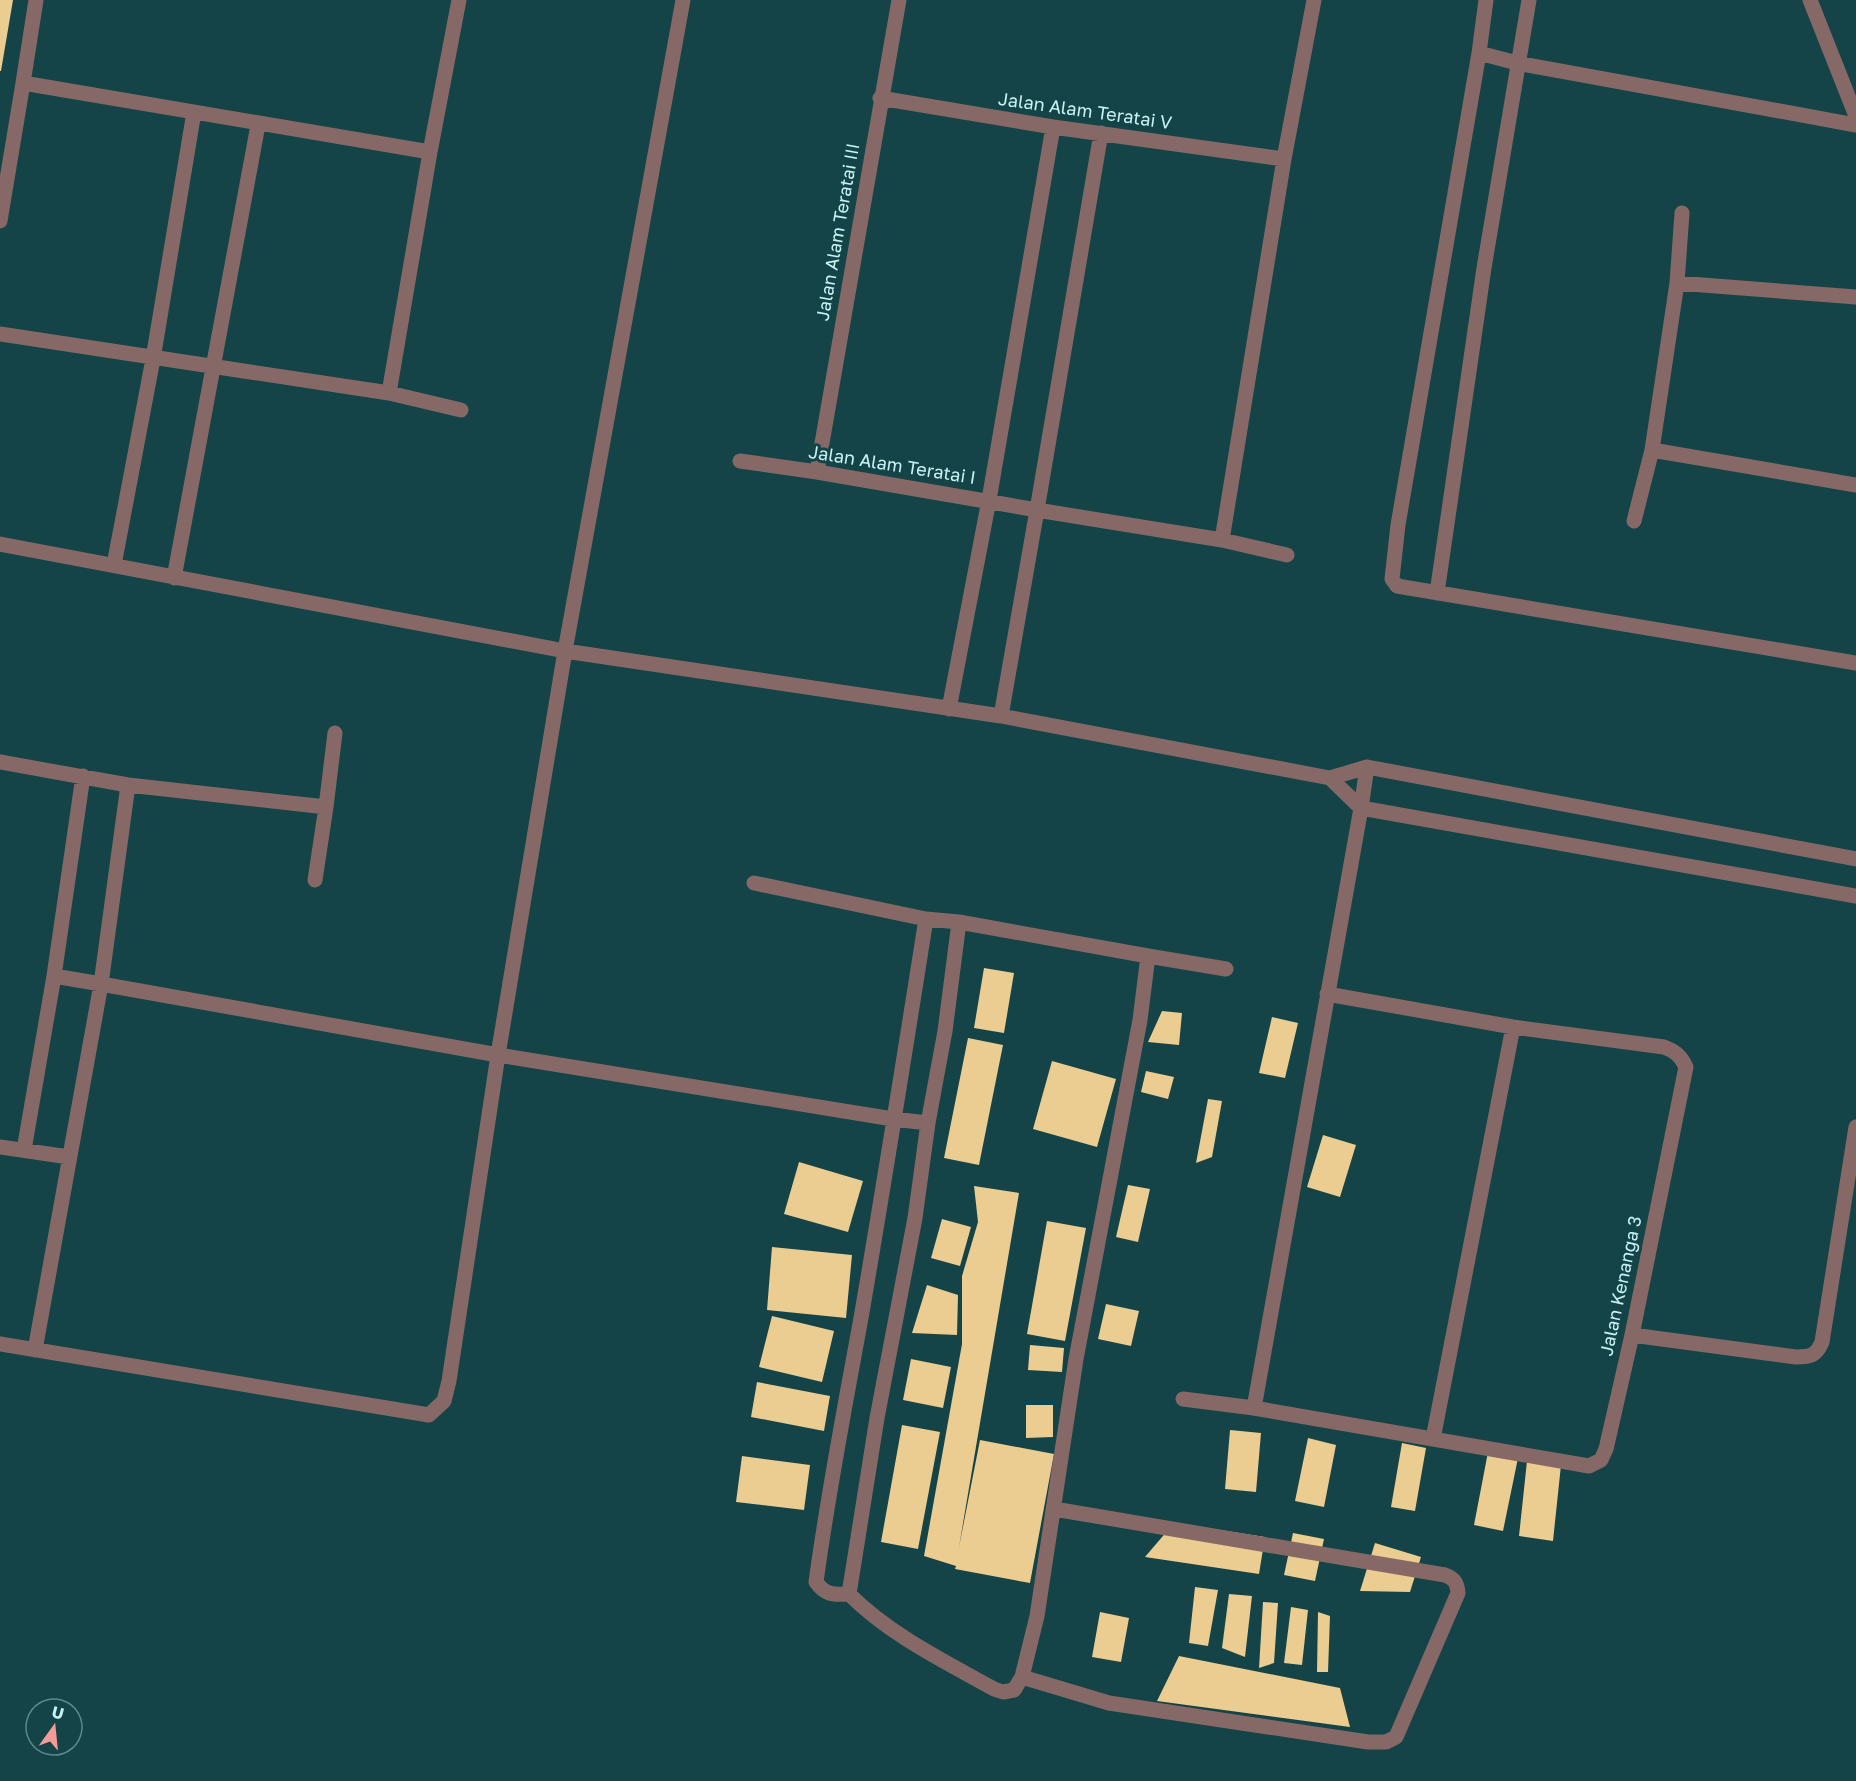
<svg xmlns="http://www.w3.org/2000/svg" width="1856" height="1781" font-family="'Golos Text',sans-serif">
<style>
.building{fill:#ebcc91}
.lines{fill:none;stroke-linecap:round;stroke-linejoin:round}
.minor{stroke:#866967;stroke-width:15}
.labels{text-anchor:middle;stroke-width:6;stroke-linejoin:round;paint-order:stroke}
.street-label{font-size:18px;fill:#c9f1f4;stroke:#144447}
</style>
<rect width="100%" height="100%" fill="#144447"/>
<path class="building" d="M0,0H13L1,71H0Z
M984,968L1014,973L1004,1033L974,1028Z
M1162,1011L1182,1013L1179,1045L1148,1042Z
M1272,1017L1298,1023L1285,1078L1259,1073Z
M968,1038L1003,1045L979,1165L944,1158Z
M1052,1061L1116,1079L1097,1147L1033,1129Z
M1146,1071L1174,1077L1168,1099L1141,1092Z
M1208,1099L1222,1101L1212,1157L1196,1163Z
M1323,1135L1356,1145L1340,1197L1307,1187Z
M799,1162L863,1181L848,1232L784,1214Z
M1128,1185L1150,1189L1138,1242L1116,1237Z
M974,1186L1019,1193L959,1547L980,1440L1054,1454L1030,1583L955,1569L956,1566L924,1556L962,1344V1276L978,1222Z
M942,1219L971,1227L960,1266L931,1258Z
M1047,1221L1086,1228L1065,1341L1027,1334Z
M772,1247L852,1255L846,1318L767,1310Z
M927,1285L958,1295L957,1335L912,1333Z
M1106,1304L1139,1311L1131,1346L1098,1339Z
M772,1316L834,1331L822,1382L759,1367Z
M1030,1345L1064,1348L1062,1372L1028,1370Z
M911,1359L951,1367L943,1408L903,1400Z
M757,1382L830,1396L824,1431L751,1417Z
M1026,1405H1053V1437L1026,1438Z
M902,1425L940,1432L918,1549L881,1542Z
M1230,1430L1261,1433L1256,1492L1225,1489Z
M1308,1438L1336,1445L1324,1507L1295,1501Z
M1402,1443L1426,1448L1415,1511L1391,1507Z
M1488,1452L1518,1458L1503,1531L1474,1525Z
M742,1456L810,1465L804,1510L736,1502Z
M1527,1461L1561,1465L1553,1541L1519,1536Z
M1174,1523L1265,1537L1259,1574L1145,1557Z
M1293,1533L1324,1539L1315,1581L1284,1575Z
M1375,1543L1421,1557L1410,1592L1360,1591Z
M1195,1587L1218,1590L1208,1646L1189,1643Z
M1229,1594L1252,1596L1245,1657L1222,1648Z
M1263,1602L1278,1603L1274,1663L1259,1668Z
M1291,1607L1308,1610L1302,1665L1284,1663Z
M1100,1612L1129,1618L1121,1662L1092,1657Z
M1318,1612L1330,1616L1328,1672H1317Z
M1179,1656L1340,1688L1350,1727L1157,1701Z"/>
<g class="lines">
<path class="minor" d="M1486,0L1479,53L1398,525L1392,579L1397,586L1856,663
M1810,0L1856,116
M1479,53L1517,63L1856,125
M23,83L36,0
M880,98L1053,127L1284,159
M430,152L459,0
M0,221L23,83L430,152L389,393L0,334
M1677,283L1856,297
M389,393L461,410
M1652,450L1856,485
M740,461L817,472L1037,510L1101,133
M817,472L899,0
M1634,521L1652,450L1677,283L1682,213
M1222,540L1284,159L1314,0
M0,544L565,651L1001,716L1330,778L1367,767L1856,859
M114,565L153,359L194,112
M174,578L258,125
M1437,593L1484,268L1529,0
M949,709L989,500L1053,127
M1001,716L1037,510L1222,540L1287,555
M0,762L128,785L326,807L315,880
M1330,778L1361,808L1856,896
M326,807L335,733
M754,883L926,919L959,922L1148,956L1140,1020L1076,1359L1037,1616L1022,1677L1014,1690L1003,1692L994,1689C944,1661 890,1635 849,1594C833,1595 825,1595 816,1582C828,1493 845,1406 861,1318C884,1185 905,1052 926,919
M1148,956L1226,969
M54,976L101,984L128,785
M0,1147L69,1157
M24,1150L54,976L83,776
M1632,1335L1796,1357C1810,1357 1816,1356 1822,1342L1856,1127
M0,1344L429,1415L444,1401L449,1381L498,1055L893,1119L928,1123
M35,1350L101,984L498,1055L565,651L683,0
M1183,1399L1254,1408L1589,1466L1601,1460L1606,1449L1632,1335L1686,1067C1681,1056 1675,1051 1664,1047L1513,1027L1327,994
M1254,1408L1361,808L1367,767
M1433,1439L1513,1027
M849,1594L877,1418L915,1218L928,1123L945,1031L959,922
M1022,1677L1109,1703L1368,1742H1386L1396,1737L1458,1593C1457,1583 1455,1579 1445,1575L1054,1509"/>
</g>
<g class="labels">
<g class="street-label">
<text transform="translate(1085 111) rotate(8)" y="6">Jalan Alam Teratai V</text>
<text transform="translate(838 232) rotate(-80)" y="6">Jalan Alam Teratai III</text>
<text transform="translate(892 465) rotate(9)" y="6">Jalan Alam Teratai I</text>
<text transform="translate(1621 1286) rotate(-78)" y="6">Jalan Kenanga 3</text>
</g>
</g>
<g transform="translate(54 1727) rotate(15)"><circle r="28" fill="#144447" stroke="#5c898c" stroke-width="1.5"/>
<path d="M0-4.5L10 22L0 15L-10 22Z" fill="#f59b97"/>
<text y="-9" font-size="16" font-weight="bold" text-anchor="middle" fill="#c9f1f4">U</text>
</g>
</svg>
